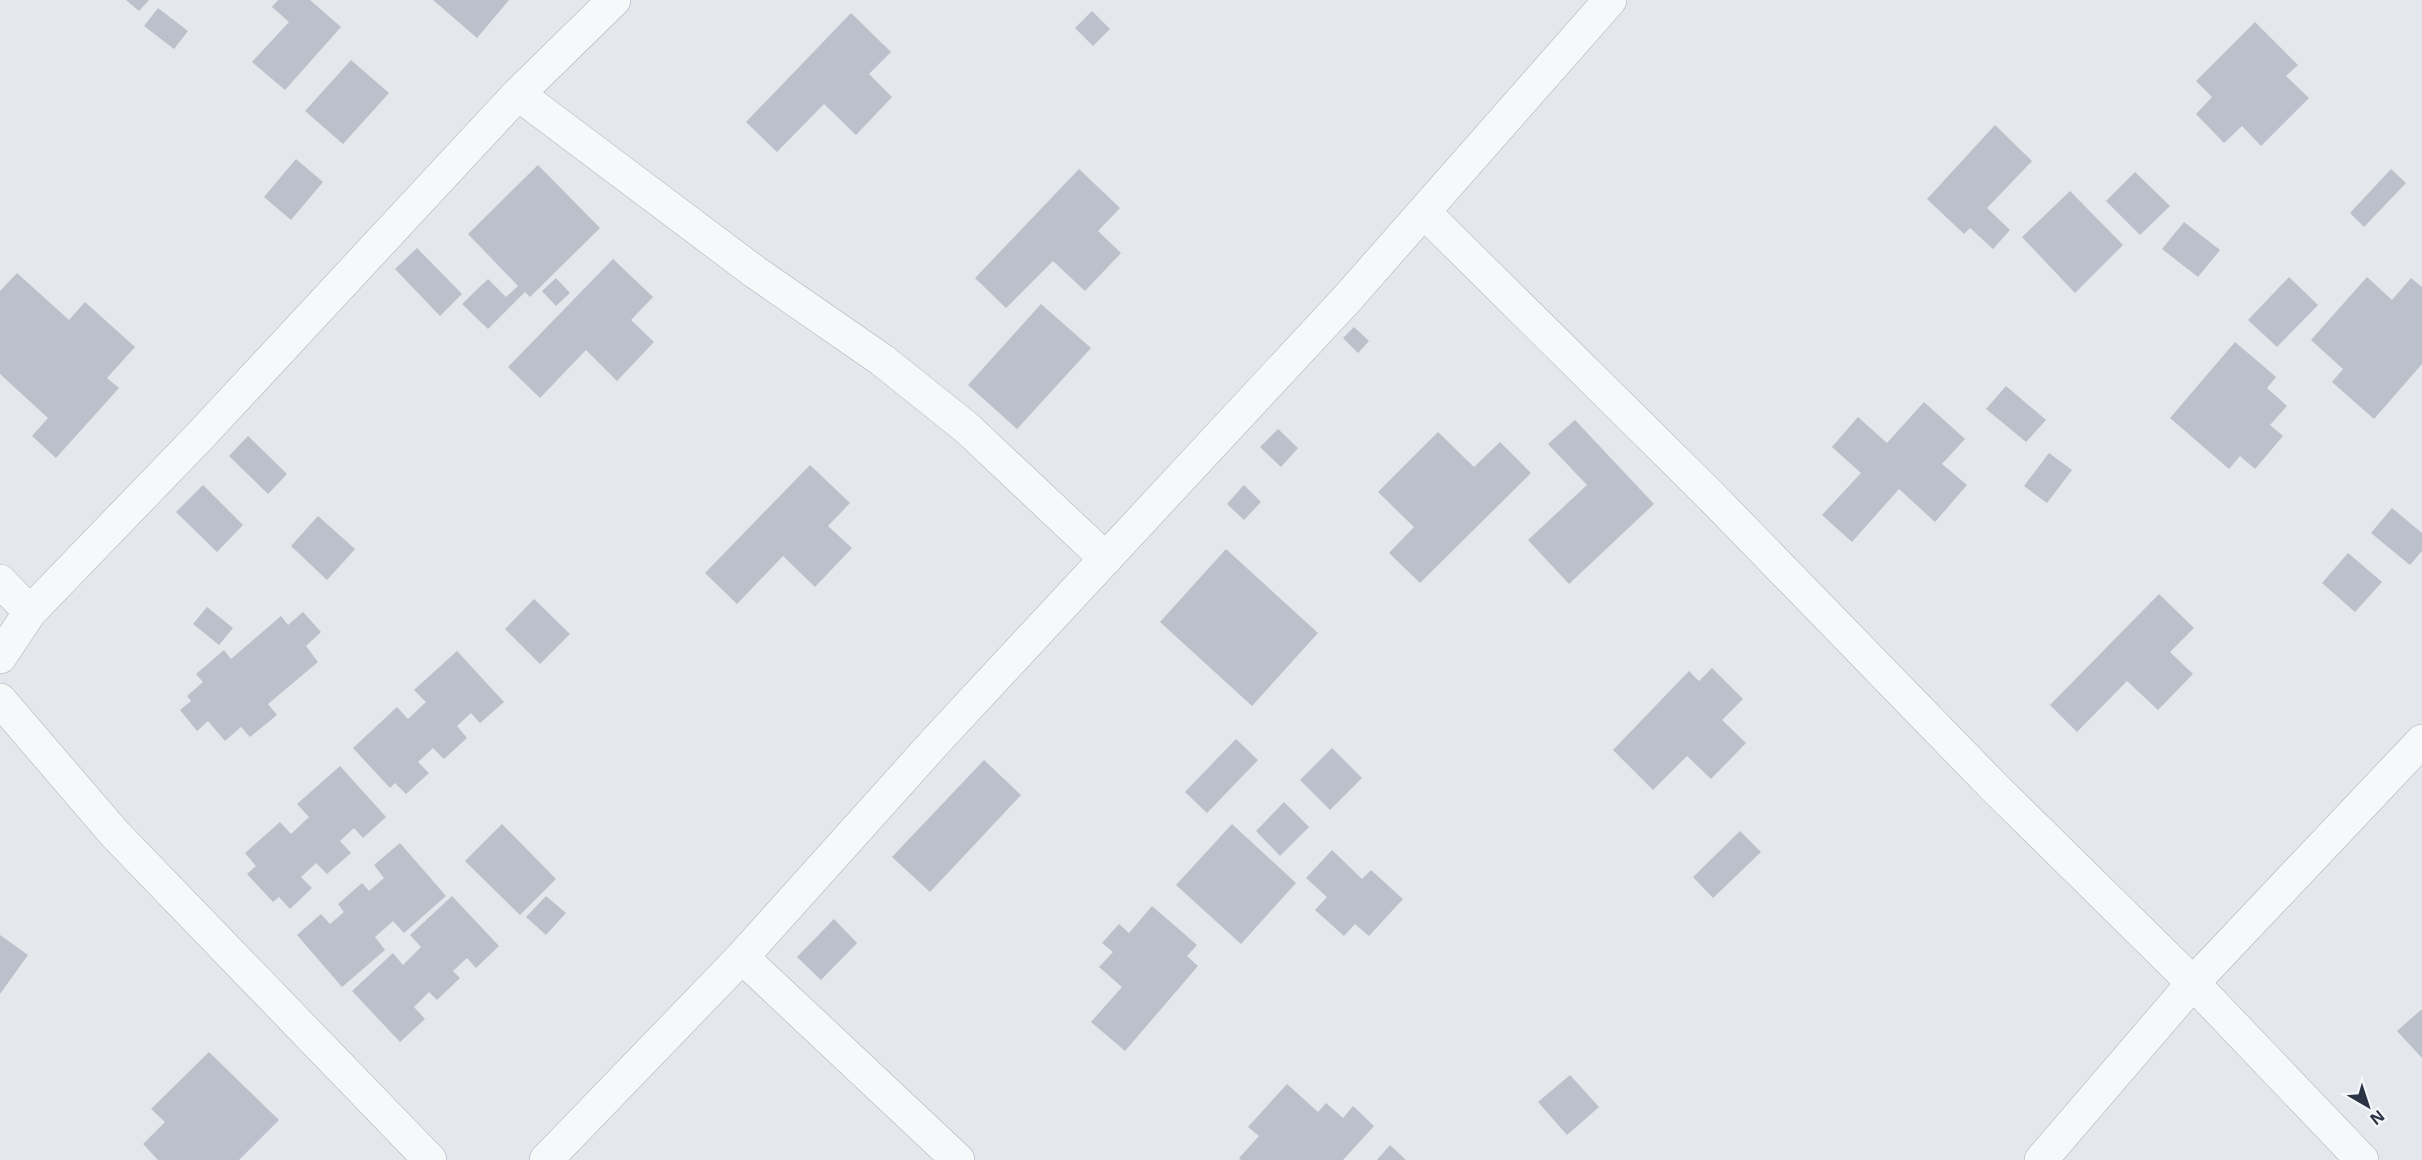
<svg xmlns="http://www.w3.org/2000/svg" width="2422" height="1160" font-family="'Open Sans',sans-serif">
<style>
.building{fill:#bbc0ca}
.lines{fill:none;stroke-linecap:round;stroke-linejoin:round}
.minor-casing{stroke:#a9aeb7;stroke-width:34}
.minor{stroke:#f7f8fa;stroke-width:33}
</style>
<rect width="100%" height="100%" fill="#e4e7ec"/>
<path class="building" d="M126,0H149L139,11Z
M278,0H310L341,27L285,90L252,62L289,22L272,7Z
M433,0H509L477,38Z
M158,8L188,31L174,49L144,26Z
M1092,11L1110,29L1093,46L1075,28Z
M851,13L891,52L869,74L892,97L856,135L824,104L777,152L746,122Z
M2255,22L2298,65L2286,76L2309,98L2261,146L2242,126L2224,143L2196,114L2212,97L2196,81Z
M351,60L389,93L343,144L305,111Z
M1995,125L2032,161L1987,208L2010,230L1993,249L1970,228L1964,234L1927,199Z
M296,159L323,182L291,220L264,197Z
M538,165L600,228L530,297L525,292L488,329L462,304L488,279L506,297L518,286L468,234Z
M1079,169L1120,208L1098,231L1121,253L1085,291L1053,261L1006,308L975,278Z
M2391,169L2406,183L2364,227L2350,213Z
M2135,172L2170,206L2140,235L2106,201Z
M2070,191L2123,245L2075,293L2022,237Z
M2184,222L2220,250L2198,277L2162,249Z
M417,248L462,294L440,316L395,269Z
M613,259L653,297L631,320L654,342L617,381L586,350L540,398L508,367Z
M17,273L69,320L85,302L135,347L107,378L119,388L56,458L32,436L48,418L0,374V291Z
M2289,277L2318,305L2277,347L2248,320Z
M2367,277L2392,300L2411,278L2422,287V364L2374,419L2332,382L2343,369L2311,340Z
M556,278L570,293L556,306L542,291Z
M1041,304L1091,348L1017,429L968,385Z
M1354,327L1369,341L1358,353L1343,338Z
M2235,342L2276,377L2267,388L2287,406L2270,425L2283,436L2255,469L2240,456L2229,469L2170,418Z
M2006,386L2046,420L2026,442L1986,409Z
M1924,402L1965,439L1942,464L1967,485L1935,522L1899,489L1852,542L1822,515L1861,473L1832,447L1858,417L1887,443Z
M1575,420L1654,504L1569,584L1528,540L1587,485L1548,444Z
M1278,429L1298,448L1281,467L1260,447Z
M1438,432L1474,467L1500,442L1531,473L1420,583L1389,553L1414,527L1378,492Z
M248,436L287,474L268,494L229,456Z
M2049,453L2072,470L2047,503L2024,486Z
M810,465L850,503L828,526L852,548L815,587L783,556L737,604L705,573Z
M203,485L243,525L217,552L176,512Z
M1244,485L1261,502L1244,520L1227,504Z
M2392,508L2422,533V551L2410,565L2371,533Z
M318,516L355,549L327,580L291,546Z
M1226,549L1318,633L1252,706L1160,622Z
M2348,553L2382,582L2355,612L2322,583Z
M2159,594L2194,628L2170,652L2193,674L2158,710L2127,681L2077,732L2050,705Z
M534,599L570,634L540,664L505,629Z
M207,607L233,628L219,645L193,624Z
M303,612L321,632L306,646L318,662L268,704L277,715L250,737L241,727L225,741L208,721L197,731L180,710L191,701L187,696L203,682L196,674L224,650L231,659L281,616L288,625Z
M457,651L504,702L480,723L471,713L457,726L467,738L444,759L433,748L418,762L429,773L406,794L395,783L390,788L353,748L397,707L408,719L426,702L414,690Z
M1712,668L1743,699L1722,720L1746,743L1711,779L1687,756L1653,790L1613,750L1689,671L1699,681Z
M1236,739L1258,760L1207,813L1185,792Z
M1332,748L1362,778L1330,810L1300,780Z
M984,760L1021,795L930,892L892,857Z
M340,766L386,817L363,838L354,828L340,841L351,853L327,874L316,863L301,877L312,888L290,909L279,897L273,902L247,874L256,866L245,853L280,822L291,834L309,817L297,804Z
M1284,802L1309,827L1280,856L1256,831Z
M502,824L556,879L520,915L465,861Z
M1232,824L1296,883L1241,944L1176,885Z
M1740,831L1761,852L1713,898L1693,877Z
M400,843L446,896L404,933L393,921L375,937L385,950L342,987L297,935L321,914L330,924L344,912L338,904L362,883L369,891L384,878L374,865Z
M1332,850L1362,879L1371,870L1403,899L1369,936L1355,924L1344,936L1315,910L1327,897L1306,878Z
M452,896L499,946L476,968L467,958L453,971L460,978L437,1000L429,992L414,1007L425,1019L400,1042L352,991L393,953L403,965L421,947L410,935Z
M546,896L566,913L546,935L526,917Z
M1152,906L1197,945L1187,956L1198,966L1125,1051L1091,1022L1122,987L1099,967L1113,952L1102,943L1119,924L1129,933Z
M834,919L857,943L821,980L797,957Z
M0,935L28,955L0,994Z
M2422,1009V1058L2397,1031Z
M209,1052L279,1120L239,1160H158L143,1144L165,1122L151,1109Z
M1570,1075L1599,1107L1567,1135L1538,1102Z
M1287,1084L1318,1112L1326,1103L1343,1118L1353,1106L1374,1126L1343,1160H1241L1239,1158L1259,1136L1248,1127Z
M1390,1145L1406,1160H1377Z"/>
<g class="lines">
<g class="minor-casing">
<path id="minor" d="M518,94L755,272L882,360L967,428L1106,559
M1424,212L1708,493L1995,788L2193,983L2362,1160
M0,581L30,612
M0,657L30,612L200,436L518,94L614,0
M0,700L115,834L430,1160
M742,957L958,1160
M546,1160L742,957L936,741L1346,300L1610,0
M2041,1160L2193,983L2422,741"/>
</g>
<use href="#minor" class="minor"/>
</g>
<g transform="translate(2368 1106) rotate(141)" stroke="#f4f6f9" stroke-width="4.5" paint-order="stroke">
<path d="M0-4.5L10 22L0 15L-10 22Z" fill="#2b3445"/>
<text y="-9" font-size="16" font-weight="bold" text-anchor="middle" fill="#2b3445">N</text>
</g>
</svg>
